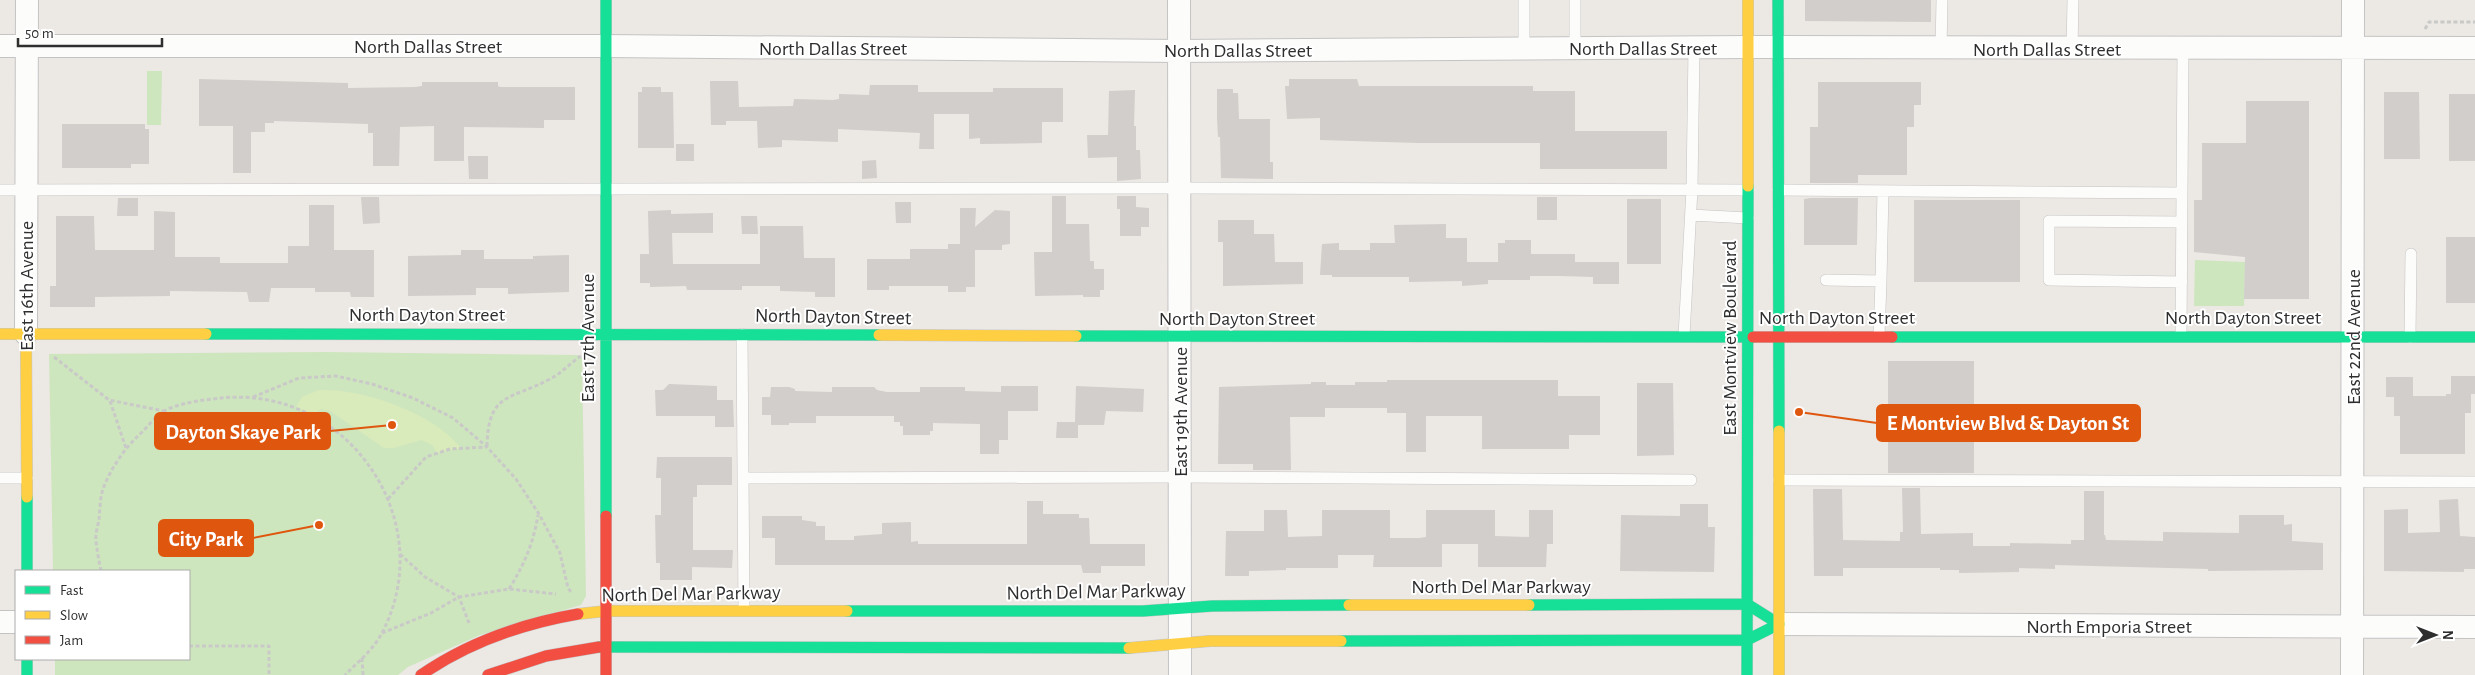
<svg xmlns="http://www.w3.org/2000/svg" width="2475" height="675" font-family="'Alegreya Sans',sans-serif">
<style>
.green{fill:#cee6be}
.pitch{fill:#d9eabb}
.building{fill:#d1cecb}
.lines{fill:none;stroke-linecap:round;stroke-linejoin:round}
.lane-casing{stroke:#c5c4c5;stroke-width:12}
.street-casing{stroke:#c5c4c5;stroke-width:24}
.fast-casing{stroke:#c5c4c5;stroke-width:12}
.slow-casing{stroke:#c5c4c5;stroke-width:12}
.jam-casing{stroke:#c5c4c5;stroke-width:12}
.path{stroke:#c9c9c8;stroke-width:3;stroke-dasharray:4 2.5;stroke-linecap:butt}
.lane{stroke:#fcfcfb;stroke-width:11}
.street{stroke:#fcfcfb;stroke-width:22}
.fast{stroke:#16e098;stroke-width:11}
.slow{stroke:#ffcf43;stroke-width:11}
.jam{stroke:#f24e42;stroke-width:11}
.labels{text-anchor:middle;stroke-width:4;stroke-linejoin:round;paint-order:stroke}
.street-label{font-size:20px;fill:#2e2e2e;stroke:#fff}
.leader{fill:none;stroke:#df570e;stroke-width:2}
.callout-dot{fill:#df570e;stroke:#fff;stroke-width:2}
.callout{fill:#df570e;stroke:#df570e;stroke-width:2}
.callout-label{font-size:21px;text-anchor:middle;font-weight:bold;fill:#fff}
</style>
<rect width="100%" height="100%" fill="#ece8e4"/>
<path class="green" d="M147,71H162L161,125H147Z
M2195,260L2245,262L2244,306H2194Z
M326,352L578,355L582,358L586,596L581,605L480,635L408,667L398,675H55V659H189V571H53L49,354Z"/>
<path class="pitch" d="M319,390C362,388 434,413 461,448L437,453L432,445L421,440L394,448H384L330,411L321,409L313,415L296,407L302,397Z"/>
<path class="building" d="M1805,0H1931V22L1805,21Z
M199,79L348,83V88L415,87L422,86V82H498V86L500,87H575V120H544V128L464,127V161H434V126L400,127L399,166H373V133H368V124L274,121V123H265V132H251V173H233V126H199Z
M1289,79H1357L1359,86H1533V91H1575V131H1667V169H1540V143H1418L1320,140V118L1287,119L1285,86H1289Z
M710,81H738L739,107L793,106L794,99L833,100L839,99V94L869,95L870,85H918V92H993V88H1063V122H1042V143L980,144V138L969,139V114H934V149H919L920,133L838,129V142L782,140V147L758,148L757,121H726V125H711Z
M1818,82H1921V105H1914V127H1907V175H1858V183H1810V127H1818Z
M642,87H661V92H673L674,148H638V92H642Z
M1217,89H1233V93H1238L1239,119H1270V162H1273V179L1221,178L1220,137H1218L1217,118Z
M1135,90L1134,126H1136V150H1140L1141,179L1117,181V157L1088,158L1087,135H1108L1109,91Z
M2384,92H2419L2420,159H2384Z
M2449,94H2475V161H2449Z
M2246,101H2309V299H2244L2245,257L2194,252V200H2202V143H2246Z
M62,124H145V129H149V164H131V168H62Z
M676,144H694V161H676Z
M468,156H488V179H469Z
M876,160L877,178L862,179V161Z
M1052,196H1066V224H1089L1090,261H1094V269H1104V290H1100V297H1083V295L1035,296L1034,252H1052Z
M1117,196H1136V207L1149,208V227H1141V236H1120V209H1117Z
M361,197H379L380,223L363,224Z
M1537,197H1557V220H1537Z
M118,198H138V216H117Z
M1810,198H1858L1857,245H1804V199Z
M1627,199H1661V264H1627Z
M1914,200H2020V282H1914Z
M895,202H911V223H896Z
M309,205H334V250H374V297H351L350,292H315V288H271L269,302H249L247,292L170,291V296L95,297V307H50V286H56V216H94L95,250H154V211L175,212V257H220V263H288V246H309Z
M960,208H976L975,227L995,210L1010,211V244L1002,245V250H975V287H966V292H948V286H889V290H867V259H910V249H948V244H960Z
M671,210V214L713,213V233H672L673,264H760V226H803L804,258H835V297H815V292L780,291V286H742V290H687L686,286L650,287V283H640V254H649L648,211Z
M741,216H757L758,234H742Z
M1218,220H1254V234H1274L1275,262H1303V284L1223,286V242H1218Z
M1446,224V238H1467V262H1498V243H1505V240H1531V254H1575V262H1619V284H1593V277L1560,276H1530V280H1488V284L1462,286V281L1409,282V277H1332V275H1320L1322,244L1339,243V250H1370V243H1395L1394,225Z
M2446,237H2475V303H2446Z
M461,250H484V259H533V256L569,255V292L508,294V288H476V295L408,296V256L461,255Z
M1888,361H1974V473H1888Z
M2451,376H2475V394H2471V413H2465V454H2400V416H2394V397H2386V377H2413V396H2446V394H2451Z
M1387,380H1558V396H1600V435H1569V449H1482V416H1426V452H1406V413H1387V408H1325V417H1290L1291,470H1253V464H1218L1219,387L1311,384V382H1326V385H1355V382H1387Z
M1637,383H1673L1674,455L1637,456Z
M669,384L717,386V400H733L734,427H715V416H656L655,390H663Z
M1001,386H1038V411H1008V440H999V454H980V424L933,423V431H930V435H903V426H900V422H894V416H816V423H789V425H771V415H762V397H770L771,387H789L795,389V391L832,392V387H874L877,390L887,392H920V387H965V391L1001,392Z
M1076,386L1144,389L1143,412L1106,411L1104,425H1078V438H1056L1057,422H1075Z
M657,457H732V485H697V497H693V550H733L732,568L692,567V580H660V563H656L655,515H661V478H656Z
M1902,488H1920L1921,534L1973,533V546H2010V543L2071,544V540H2084V491H2104V535H2105L2106,540L2163,541V532L2239,533V515H2284V525L2292,524V541L2323,543V570L2208,571V569L2055,565V569L2019,568V572L1959,573V570H1940V568H1843V576H1814L1813,489H1842L1843,540L1900,541V532H1903Z
M2458,499L2460,536L2475,537V569H2464V572L2384,571V510L2408,509V533L2440,532L2439,500Z
M1027,501H1043V514H1079V518H1089L1090,544H1145V566H1101V573H1083L1081,565H775V538H762V516H802V520L816,522V526H825V540H854V536L882,534V523L911,522V542L918,541V544H1027Z
M1680,504H1708V527H1715L1714,572L1620,571L1621,515L1680,516Z
M1264,510H1287L1288,537L1322,536V510H1390V538H1419L1426,537V510H1495V536L1529,537V510H1553V544H1547L1546,567H1478V544H1442V567H1373L1374,555H1338V568H1286V570L1249,571V576H1225L1226,531H1264Z"/>
<g class="lines">
<g class="lane-casing">
<path id="lane" d="M1524,0V49
M1575,0V48
M1941,49L1942,0
M2072,49L2073,0
M0,190L1180,188L1748,190
M1778,190L2182,193
M1691,215L1748,218
M1826,280L1881,281L1879,336
M1881,281L1883,191
M2182,282L2049,280V221L2182,222
M742,334L744,610
M1684,336L1692,189L1694,48
M2181,336L2183,49
M2410,337L2411,254
M0,478H27
M745,478L1180,477L1691,480
M1779,480L2475,482"/>
</g>
<g class="street-casing">
<path id="street" d="M1179,0L1180,675
M0,46H605L1180,51L1748,47L2475,48
M26,334L27,0
M0,622H16
M1779,624L2475,627
M2352,675L2353,0"/>
</g>
<g class="fast-casing">
<path id="fast" d="M606,0V516
M1778,0L1779,431
M206,334L879,335
M1076,336L1753,337
M1892,337H2475
M27,497V571
M1529,605L1747,604L1779,624
M847,611H1143L1212,606L1349,605
M1341,641L1747,640L1779,624
M599,647L1129,648
M27,659V675
M1747,675L1748,186"/>
</g>
<g class="slow-casing">
<path id="slow" d="M1748,186V0
M0,334H206
M26,334L27,497
M879,335L1076,336
M1779,431V675
M1349,605H1529
M578,614L606,611H847
M1129,648L1210,641H1341"/>
</g>
<g class="jam-casing">
<path id="jam" d="M1753,337H1892
M606,516V675
M421,675C469,642 520,624 578,614
M488,675L546,656L599,647"/>
</g>
<path class="path" d="M2425,29L2429,22H2475
M54,357L109,400L164,411
M253,397L299,378L336,376L372,384L413,398L453,418L487,447L516,479L539,514L560,553L568,588L571,592
M110,401L126,448
M487,446C488,391 512,400 550,379C562,373 570,363 581,356
M388,499L426,457L450,449L486,447
M400,554L425,577L459,597L469,623
M101,571C99,561 97,551 96,541C95,534 98,526 99,519C100,509 100,498 103,489C110,470 124,449 138,436C147,428 156,415 166,410C183,402 204,400 221,398C347,385 441,520 382,633C373,650 358,662 345,675
M509,589C525,563 533,544 538,515
M382,633L431,613L459,597L509,589L556,594
M189,646H269V675
M362,658L363,675"/>
<use href="#lane" class="lane"/>
<use href="#street" class="street"/>
<use href="#fast" class="fast"/>
<use href="#slow" class="slow"/>
<use href="#jam" class="jam"/>
</g>
<g class="labels">
<g class="street-label">
<text x="428" y="53">North Dallas Street</text>
<text x="833" y="55">North Dallas Street</text>
<text x="1643" y="55">North Dallas Street</text>
<text x="2047" y="56">North Dallas Street</text>
<text x="1238" y="57">North Dallas Street</text>
<text transform="translate(26 286) rotate(-90)" y="7">East 16th Avenue</text>
<text x="427" y="321">North Dayton Street</text>
<text transform="translate(833 316) rotate(1)" y="7">North Dayton Street</text>
<text x="1837" y="324">North Dayton Street</text>
<text x="2243" y="324">North Dayton Street</text>
<text x="1237" y="325">North Dayton Street</text>
<text transform="translate(2353 337) rotate(-90)" y="7">East 22nd Avenue</text>
<text transform="translate(587 338) rotate(-90)" y="7">East 17th Avenue</text>
<text transform="translate(1729 338) rotate(-90)" y="7">East Montview Boulevard</text>
<text transform="translate(1180 412) rotate(-90)" y="7">East 19th Avenue</text>
<text x="1501" y="593">North Del Mar Parkway</text>
<text transform="translate(1096 591) rotate(-1)" y="7">North Del Mar Parkway</text>
<text transform="translate(691 593) rotate(-1)" y="7">North Del Mar Parkway</text>
<text x="2109" y="633">North Emporia Street</text>
</g>
</g>
<path class="leader" d="M1799 412L1877 423M392 425L330 431M319 525L253 538"/>
<g class="callout-dot">
<circle cx="1799" cy="412" r="5"/>
<circle cx="392" cy="425" r="5"/>
<circle cx="319" cy="525" r="5"/>
</g>
<g class="callout">
<rect x="1877" y="405" width="263" height="36" rx="5"/>
<rect x="155" y="413" width="175" height="36" rx="5"/>
<rect x="159" y="520" width="94" height="36" rx="5"/>
</g>
<g class="callout-label">
<text x="2008" y="430">E Montview Blvd &amp; Dayton St</text>
<text x="243" y="439">Dayton Skaye Park</text>
<text x="206" y="546">City Park</text>
</g>
<rect x="15" y="570" width="175" height="90" fill="#ffffff" stroke="#ababab"/>
<rect x="25" y="586" width="25" height="8" fill="#16e098" stroke="#ababab"/>
<text x="60" y="595" font-size="15" fill="#2e2e2e">Fast</text>
<rect x="25" y="611" width="25" height="8" fill="#ffcf43" stroke="#ababab"/>
<text x="60" y="620" font-size="15" fill="#2e2e2e">Slow</text>
<rect x="25" y="636" width="25" height="8" fill="#f24e42" stroke="#ababab"/>
<text x="60" y="645" font-size="15" fill="#2e2e2e">Jam</text>
<g transform="translate(2435 635) rotate(90)" stroke="#ffffff" stroke-width="4" paint-order="stroke">
<path d="M0-4L9 19L0 12L-9 19Z" fill="#2e2e2e"/>
<text y="-8" font-size="14" font-weight="bold" text-anchor="middle" fill="#2e2e2e">N</text>
</g>
<path d="M18 38v8h144v-8" fill="none" stroke="#2e2e2e" stroke-width="2.5"/>
<text x="25" y="38" font-size="15" fill="#2e2e2e" stroke="#ffffff" stroke-width="4" paint-order="stroke">50 m</text>
</svg>
